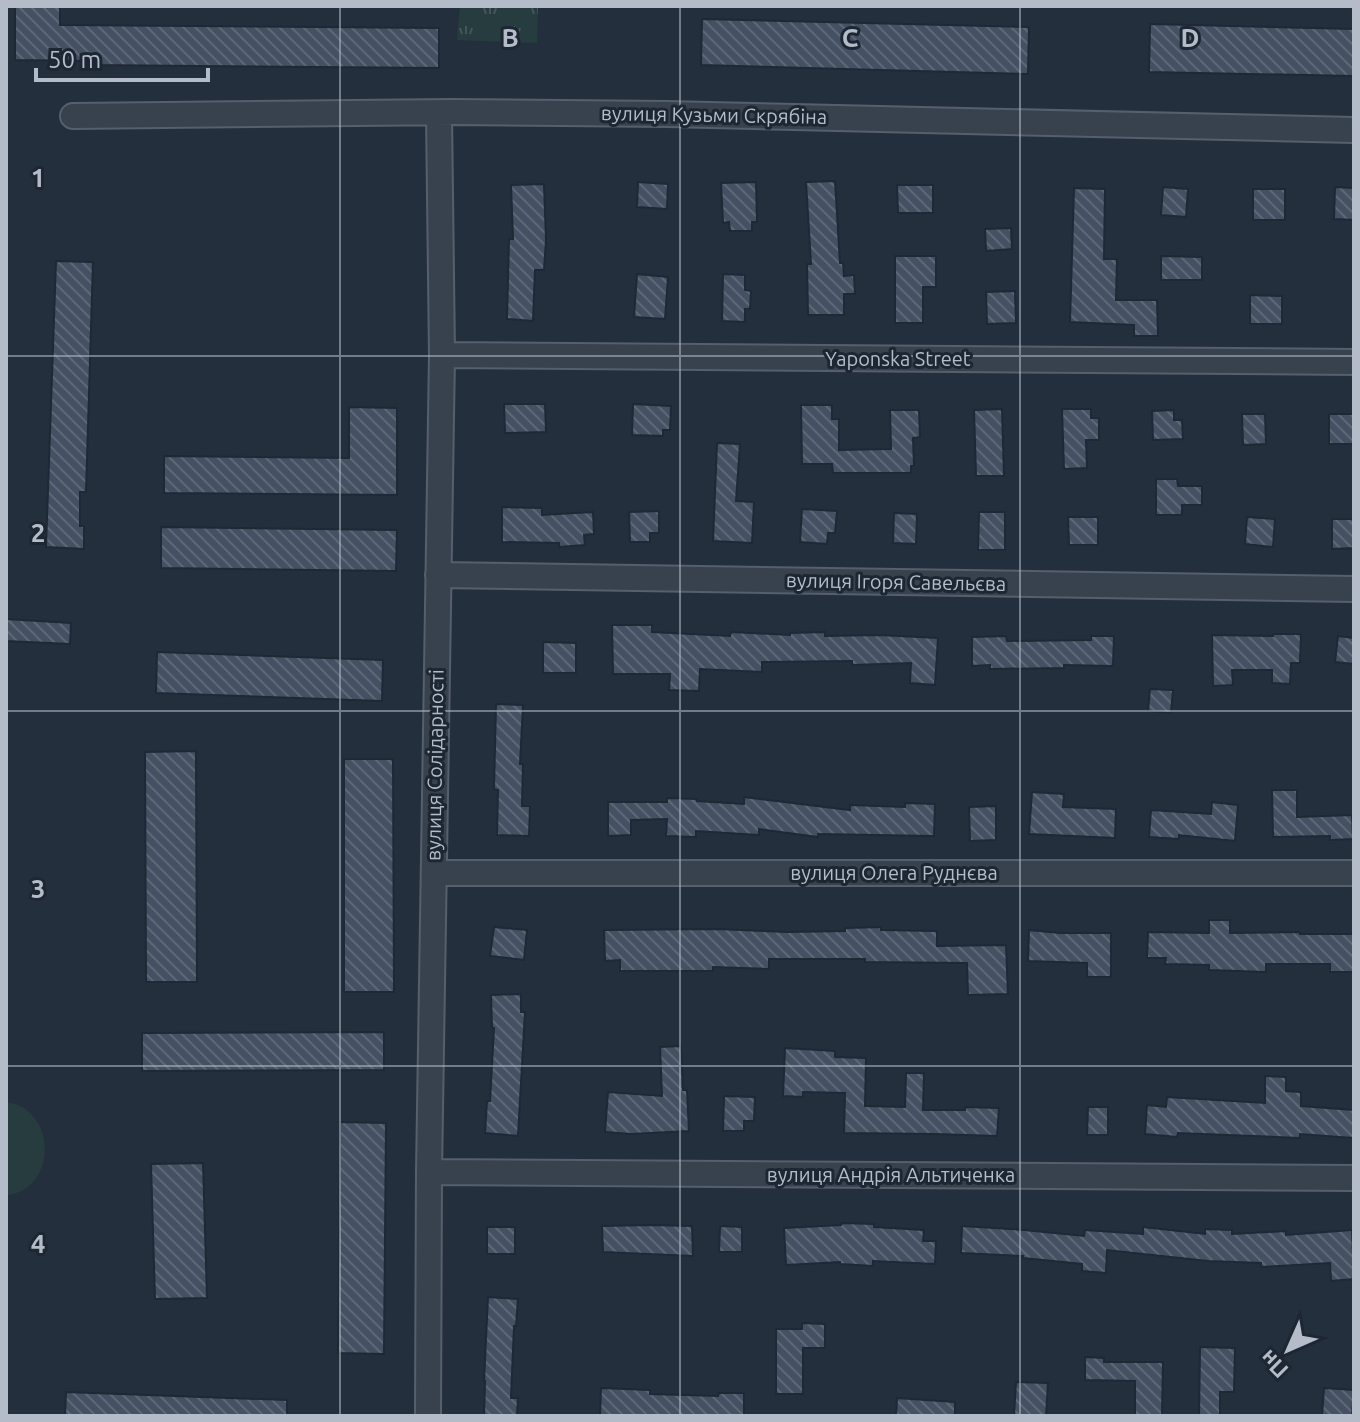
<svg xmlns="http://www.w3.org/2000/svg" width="1360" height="1422" font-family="Ubuntu,sans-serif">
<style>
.grass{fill:#263c3f}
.park{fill:url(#park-tufts)}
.building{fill:url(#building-back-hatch);stroke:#1f2835;stroke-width:2}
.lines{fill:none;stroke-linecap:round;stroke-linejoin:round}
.minor-casing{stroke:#565f6c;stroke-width:28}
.minor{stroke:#38414e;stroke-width:24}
.grid{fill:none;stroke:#b4bcc9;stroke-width:2;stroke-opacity:0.55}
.labels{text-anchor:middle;stroke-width:6;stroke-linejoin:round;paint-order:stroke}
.street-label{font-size:20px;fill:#b4bcc9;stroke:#1d2633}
.grid-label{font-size:26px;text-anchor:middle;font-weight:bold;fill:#b4bcc9;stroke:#1d2633;stroke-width:6;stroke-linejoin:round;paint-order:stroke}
</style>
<defs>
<pattern id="park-tufts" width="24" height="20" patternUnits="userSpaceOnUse" patternTransform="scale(2)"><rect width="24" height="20" fill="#263c3f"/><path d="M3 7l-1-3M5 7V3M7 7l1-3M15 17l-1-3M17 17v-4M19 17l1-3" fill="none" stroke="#435659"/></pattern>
<pattern id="building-back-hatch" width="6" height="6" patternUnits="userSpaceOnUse" patternTransform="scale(2)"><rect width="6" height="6" fill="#455162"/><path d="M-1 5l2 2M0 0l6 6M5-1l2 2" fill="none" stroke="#5d6877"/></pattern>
</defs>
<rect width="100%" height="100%" fill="#242f3e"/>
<path class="grass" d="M6,1102C12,1103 19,1105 24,1108C58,1131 49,1192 6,1195Z"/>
<path class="park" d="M460,6H538L537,43L457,40Z"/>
<path class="building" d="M15,6H60V25L439,28V68L89,65V61L15,60Z
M702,19L1029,27L1028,74L701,65Z
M1150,24L1354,29V76L1149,72Z
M835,181L840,263H843L844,276L854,275L855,294H844V315H808L807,264H811L806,182Z
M638,182L668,184L667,209L637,207Z
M756,182L757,222H752V231H730L729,222L723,223L721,183Z
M544,184L546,240L544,270H535L533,321L507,319L509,239H513L511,185Z
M897,185H933V213H898Z
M1163,187L1188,189L1186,217L1161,215Z
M1335,187L1354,188V220L1334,219Z
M1074,188L1105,189L1104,259H1117L1116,300H1157L1158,336H1134V325L1070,322Z
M1253,189H1285V220H1253Z
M1011,228L1012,249L986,251L985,229Z
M895,256H936V287H923V323H895Z
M1161,256L1202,257V280H1161Z
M56,261L93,262L86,492H80V526H84V549L46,547Z
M637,274L668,277L665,319L634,317Z
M723,274L745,275V290L751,291L750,309H745V322L722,321Z
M1015,291L1016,323L987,324L986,292Z
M1250,295L1282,296V324H1250Z
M504,404H545L546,432L505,433Z
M633,404L671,406L670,430H663V436L632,435Z
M801,405H832V419H839V450L891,449L890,410H919L920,437L913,438L914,466H911V473H833L832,464H802Z
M349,407L397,408V495L164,493V456L349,458Z
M1002,409L1004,476H976L974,410Z
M1062,409H1091V418H1099V440H1086L1087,468L1064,469Z
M1174,410V420H1182L1183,439L1153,440L1152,411Z
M1242,414H1265L1266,444L1243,445Z
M1329,414H1354V444H1329Z
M717,443L740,444L736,501L754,502L752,543L713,541Z
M1156,479H1177L1178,486H1202V505H1182V515H1156Z
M502,507L542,508V515L593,512L594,534L584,535L585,545L559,547V543L502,542Z
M802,509L837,511L835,533H828L827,544L800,542Z
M659,511V533H650V542H630L629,512Z
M979,512H1005V550H978Z
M894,513L917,514L916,544L893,543Z
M1068,517H1098V545H1069Z
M1247,517L1275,519L1273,547L1245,544Z
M1332,519H1354V548L1332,549Z
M161,527L397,530L396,571L161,568Z
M6,619L71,623L70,644L6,641Z
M612,625H652V632L730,636L731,632L790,635V633L825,632V636L879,635L938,638L935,685L910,683L911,663L852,665V661L762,662V672L700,669L699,691L669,690L670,674H613Z
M1273,634H1301L1300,663H1291L1290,684L1272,683V670H1232L1233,685L1213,686L1212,635L1273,636Z
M1006,636L1007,641L1091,640V636H1114L1113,666L1064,665V668L990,669V665L972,666V637Z
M1338,636L1354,638V664L1335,662Z
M543,642L576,643V673H543Z
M157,652L383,660L382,701L156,693Z
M1150,689L1173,690L1171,713L1148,711Z
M496,704L523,705L520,764H523L522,806H530L529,836L497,835L498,790L494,789Z
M196,751L197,982H146L145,752Z
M344,759H393L394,992H344Z
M1272,790H1297V817L1352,815L1353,839L1330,840V836L1273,837Z
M1032,792L1064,794L1063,807L1116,809L1115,838L1029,834Z
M744,797L850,810V805L905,807V803L935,804L934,836L818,834V837L759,829V835L696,831V837L666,836L667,819L631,820V835L608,836V802H667V798L697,799V801L744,804Z
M1212,802L1238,805L1235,841L1179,835V839L1149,837L1151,810L1211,814Z
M996,806V840L970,841L969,807Z
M1209,920H1230V933L1300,932V934H1354V972H1330V964H1266V972L1209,970V965L1165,964L1166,958H1147L1148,932L1209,933Z
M494,927L527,930L524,960L490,956Z
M881,927V930L937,931V946L1006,945L1008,994L968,995L967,963L865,962V959H769V969L713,967V971H620V960L605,961L604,930L717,929L788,932L845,931V928Z
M1029,930L1060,933H1111V977H1087V963L1028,961Z
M521,994V1012H525L518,1136L485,1133L487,1101H490L494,1028H492L491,995Z
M384,1032V1070L142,1071V1033Z
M681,1046L683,1090H687L689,1131L631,1134L605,1132L608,1092L662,1096L660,1047Z
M785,1048L835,1051V1057L866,1058L865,1106L905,1107L906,1073H924L923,1110H965V1107L999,1108L997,1136L935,1134L844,1133L845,1093L803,1092V1097L783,1096Z
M1265,1076L1286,1077V1091L1301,1092V1106L1354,1110L1353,1138L1300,1134V1138L1178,1133L1177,1137L1145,1134L1147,1105L1166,1107L1167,1097L1265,1103Z
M724,1096L755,1097L754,1121H744V1131H723Z
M1088,1107H1108V1135H1087Z
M340,1122L386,1123L384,1354L338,1353Z
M203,1163L207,1298L155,1299L151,1164Z
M842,1223L874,1224V1227L924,1230L923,1241H936L935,1264L873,1261V1266L840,1264V1262L786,1265L784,1228L841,1225Z
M650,1225L692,1226L693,1256L603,1252L602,1226Z
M722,1226L742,1227V1252H719L720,1227Z
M962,1226L1024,1230L1084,1236L1085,1230L1143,1234V1227L1205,1234V1229L1232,1230V1234L1286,1231V1235L1352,1230L1354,1279L1331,1281L1330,1263L1261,1267V1263L1208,1261L1107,1250L1106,1273L1082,1271V1264L1023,1258V1256L961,1253Z
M487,1227H515V1254H487Z
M488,1297L518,1299L516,1326H514L511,1398H518L517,1416H484L485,1381H484Z
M802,1323L825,1324V1348H803V1394H776V1329H802Z
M1200,1347L1235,1348L1234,1392H1220V1416H1199Z
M1085,1357L1104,1358V1362H1163L1162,1416H1135V1381L1085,1380Z
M1016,1382L1048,1383L1046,1416H1014Z
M601,1388L650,1390V1394L718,1396L719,1393H744V1416H600Z
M1324,1388L1354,1390L1352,1416H1322Z
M66,1392L287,1400V1416H65Z
M897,1398L955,1402V1416H896Z"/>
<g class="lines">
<g class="minor-casing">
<path id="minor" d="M73,116L453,112L667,114L1354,130
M442,355L1354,362
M438,575L1354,589
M434,873H1354
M429,1172L1354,1178
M428,1416L429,1172L442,355L439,114"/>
</g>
<use href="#minor" class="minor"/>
</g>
<path class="grid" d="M340,6V1416M680,6V1416M1020,6V1416M6,356H1354M6,711H1354M6,1066H1354"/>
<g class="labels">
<g class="street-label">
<text transform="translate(714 115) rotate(1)" y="7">вулиця Кузьми Скрябіна</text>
<text x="898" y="366">Yaponska Street</text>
<text transform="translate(896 582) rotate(1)" y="7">вулиця Ігоря Савельєва</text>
<text transform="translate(435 765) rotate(-89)" y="7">вулиця Солідарності</text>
<text x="894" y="880">вулиця Олега Руднєва</text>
<text x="891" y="1182">вулиця Андрія Альтиченка</text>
</g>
</g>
<g class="grid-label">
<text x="510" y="47">B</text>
<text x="850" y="47">C</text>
<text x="1190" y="47">D</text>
<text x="38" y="187">1</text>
<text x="38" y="542">2</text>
<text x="38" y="898">3</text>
<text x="38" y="1253">4</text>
</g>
<rect width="1360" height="1422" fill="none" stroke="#b4bcc9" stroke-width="16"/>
<g transform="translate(1288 1350) rotate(225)" stroke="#1d2633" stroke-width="6" paint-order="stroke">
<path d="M0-6L14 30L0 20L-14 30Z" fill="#b4bcc9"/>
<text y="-12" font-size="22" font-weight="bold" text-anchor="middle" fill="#b4bcc9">Пн</text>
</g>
<path d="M36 68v12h172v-12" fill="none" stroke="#b4bcc9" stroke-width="4"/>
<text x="48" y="68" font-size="24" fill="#b4bcc9" stroke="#1d2633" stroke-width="6" paint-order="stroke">50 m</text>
</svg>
